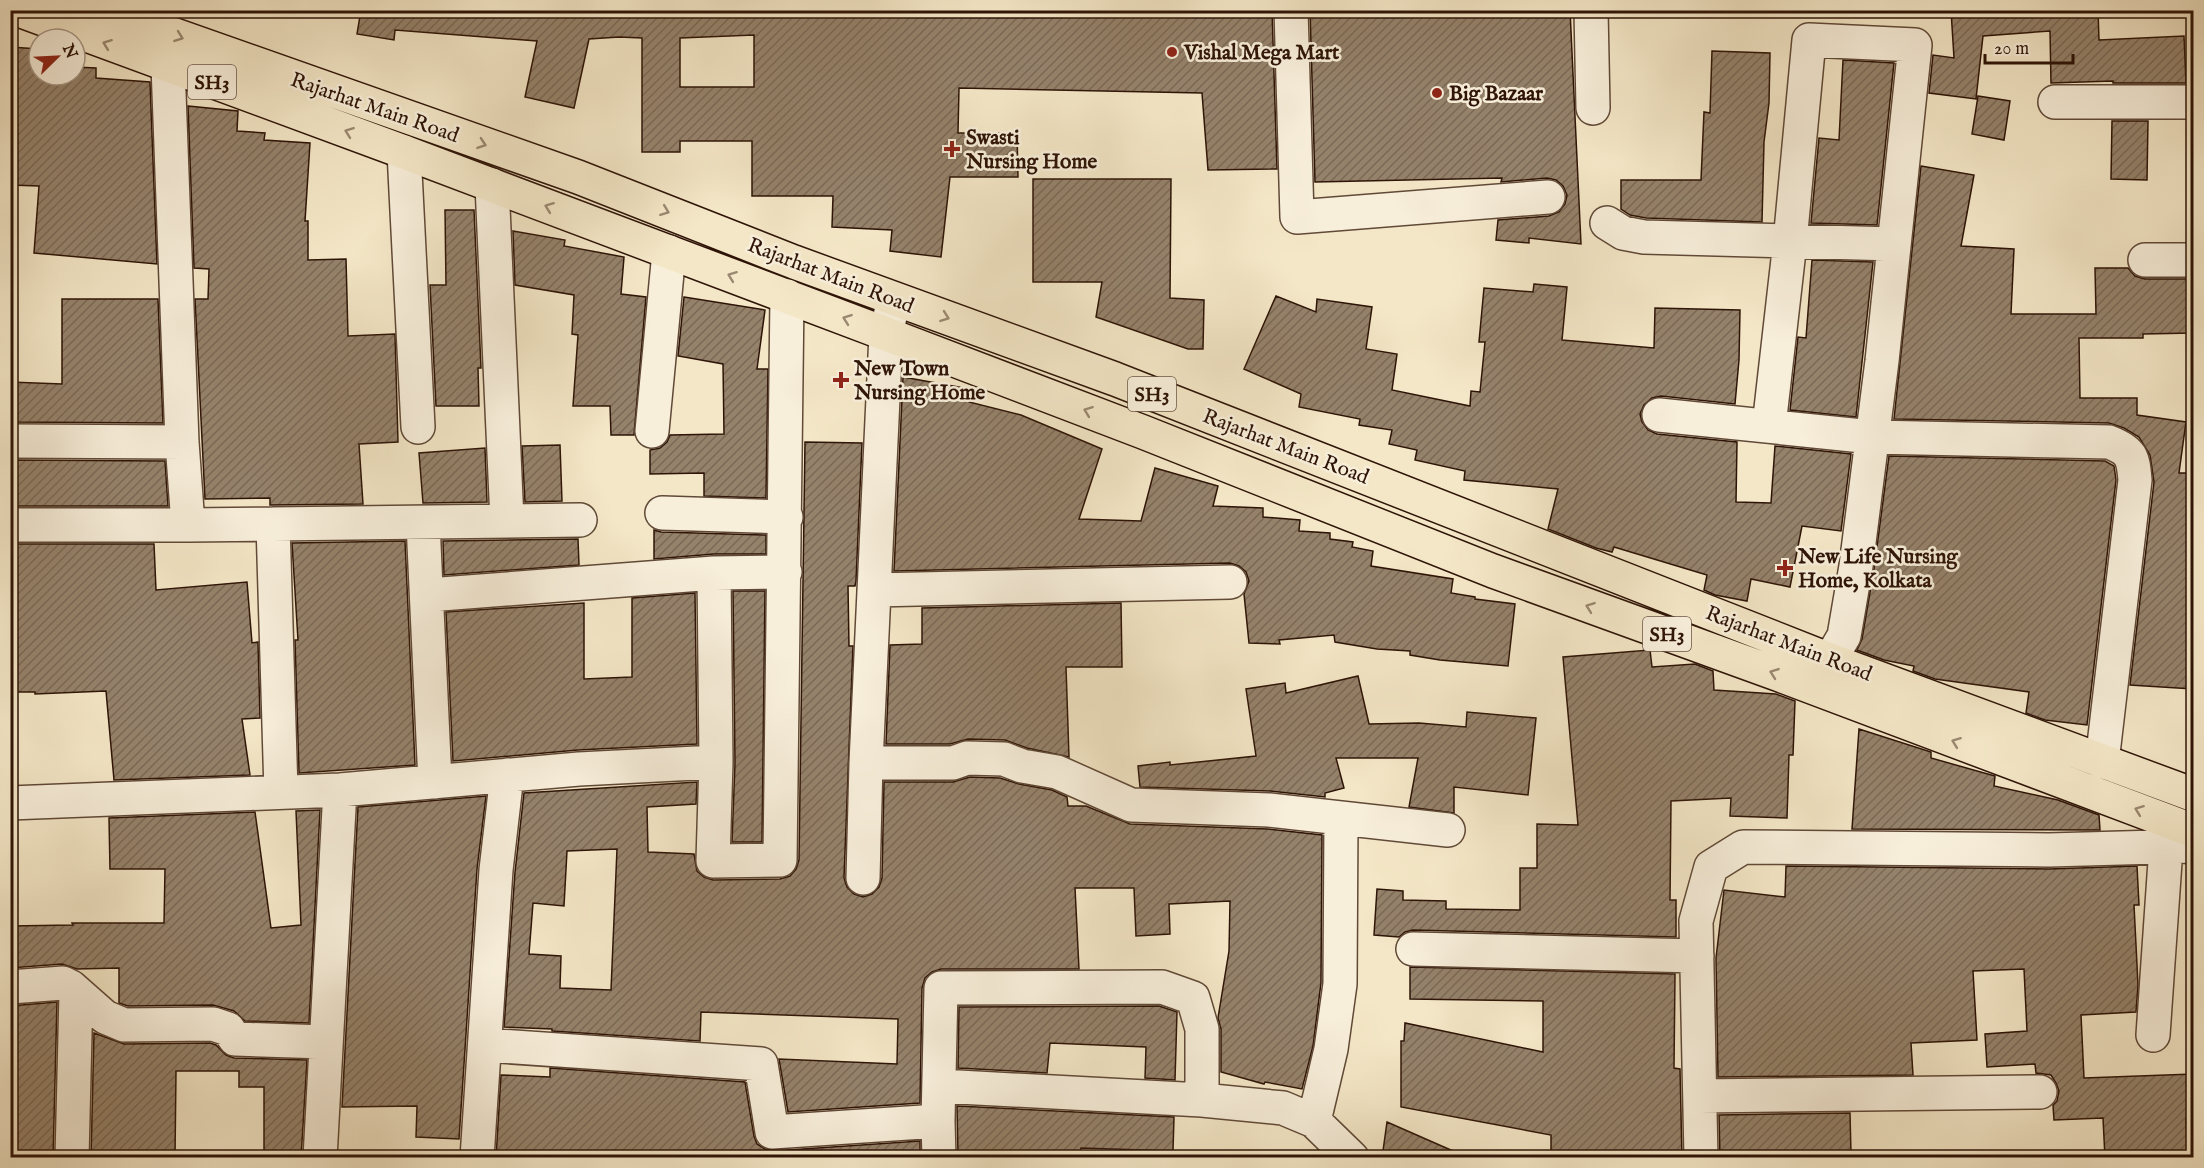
<svg xmlns="http://www.w3.org/2000/svg" width="2204" height="1168" font-family="'IM FELL English',serif">
<style>
.building{fill:url(#building-hatch);stroke:#2e1407;stroke-width:1.5;fill-rule:evenodd}
.lines{fill:none;stroke-linecap:round;stroke-linejoin:round}
.minor-casing{stroke:#604937;stroke-width:36}
.major-casing{stroke:#2e1407;stroke-width:36}
.minor{stroke:#f8efdb;stroke-width:33}
.major{stroke:#f4e7c7;stroke-width:33}
.oneway{stroke:#9b8871}
.poi-dot{fill:#8f2418;stroke:#f8efdb;stroke-width:2}
.labels{text-anchor:middle;stroke-width:5;stroke-linejoin:round;paint-order:stroke}
.shield{fill:#f8efdb;stroke:#6b5647;stroke-width:1.5}
.shield-label{font-size:20px;font-weight:bold;fill:#2e1407}
.poi-label{font-size:21px;font-weight:bold;fill:#2e1407;stroke:#f8efdb;text-anchor:start}
.street-label{font-size:21px;fill:#2e1407;stroke:#f8efdb}
</style>
<defs>
<pattern id="building-hatch" width="6" height="6" patternUnits="userSpaceOnUse" patternTransform="scale(1.5)"><rect width="6" height="6" fill="#95826b"/><path d="M-1 1l2-2M0 6l6-6M5 7l2-2" fill="none" stroke="#7a6956"/></pattern>
</defs>
<rect width="100%" height="100%" fill="#f4e7c7"/>
<filter id="stains"><feTurbulence type="fractalNoise" baseFrequency=".00333" numOctaves="4"/><feColorMatrix values="0 0 0 0 .2 0 0 0 0 .09 0 0 0 0 .02 0 0 0 .5 -.17"/></filter>
<radialGradient id="worn" r=".72"><stop offset=".6" stop-color="#630" stop-opacity="0"/><stop offset="1" stop-color="#630" stop-opacity=".3"/></radialGradient>
<path class="building" d="M361,10H1272L1277,169L1208,170L1202,93L959,88L958,133H1017L1018,177H950L941,257L890,251L892,230L832,227L833,196H752V141H680V152H642V38L619,37L589,39L574,108L525,97L537,41L395,30L394,40L357,34ZM754,35V87H680V38Z
M1310,10H1570L1581,244L1529,238V243L1496,240L1498,220L1549,216L1559,212L1565,204L1567,195L1563,186L1556,180L1547,178L1501,182L1502,178L1315,182Z
M1951,10H2098L2099,40L2184,36L2186,83H2113V81L2051,83L2050,31L1983,36L1976,99L1929,93L1933,55L1954,58Z
M10,47L39,49V75H75V67L96,68V78L150,82L157,264L34,253L39,186L10,185Z
M1712,51L1770,53L1769,103L1764,142L1762,222L1646,218L1630,215L1621,209V180H1701L1704,112L1710,113Z
M1843,60L1894,63L1877,225L1811,223L1819,138L1839,140Z
M1978,96L2010,101L2004,140L1972,134Z
M188,106L238,111L237,131L265,133L264,140L310,143L305,221H308V260L346,259L348,336L395,334L398,442L359,444L363,504L270,505V498L205,499L195,299H208L209,269L194,268Z
M2112,121H2148L2147,180L2111,179Z
M1921,166L1974,175L1961,246L2014,249L2011,314H2096L2095,268H2128L2135,276L2145,279H2193V333L2143,334V338H2079L2080,398H2137V415L2186,422L2179,473H2189V479H2193V689L2130,685L2154,482L2150,455L2139,437L2124,428L2109,423L1894,419Z
M1033,179H1171L1170,298L1204,300L1203,349H1188L1096,317L1102,282H1033Z
M445,210H474L481,368H478L479,406H436L430,285H446Z
M513,231L565,240L564,246L624,257L621,294L646,297L634,435H611L610,406H573L578,335L572,334L574,295L515,285Z
M1812,260L1873,262L1856,417L1790,410L1798,337L1806,338Z
M1534,284L1567,287L1562,340L1654,348L1655,308L1740,310L1739,360L1735,404L1661,396L1652,398L1644,405L1640,414L1642,422L1648,430L1657,434L1737,442L1736,502L1771,503L1775,446L1851,454L1841,531L1802,526L1790,587L1751,579L1747,601L1715,595L1704,590L1707,575L1614,547L1612,552L1596,548L1548,529L1558,489L1464,480L1465,471L1415,460L1417,450L1389,444L1392,430L1359,425L1360,419L1299,407L1301,394L1244,369L1276,296L1316,312L1317,299L1372,307L1366,349L1397,354L1392,390L1470,406L1471,391L1480,392L1485,342H1479L1484,288L1533,292Z
M684,297L765,310L757,369H768L766,498L704,496V473L650,474V450L660,448L667,442L670,435L724,434L723,364L678,356Z
M62,299H158L163,423L10,422V382L62,384Z
M903,377L969,389V402L1021,415L1102,449L1079,519L1141,521L1155,468L1218,486L1213,506L1263,508V517L1300,520L1299,531L1330,533V539L1353,542L1352,547L1373,551L1371,566L1453,579L1451,593L1475,597V599L1515,604L1508,666L1440,660L1410,655V651L1377,649L1335,642L1334,635L1279,640L1280,644L1249,643L1244,594L1249,581L1246,572L1239,566L1230,563L894,571Z
M805,442L862,443L856,581L855,586H848L849,646H853L844,878L847,887L854,894L863,897L872,894L879,887L882,878L884,782H953L970,777L1000,778L1019,784L1052,790L1067,797L1068,806H1086L1130,824L1268,829L1322,835L1321,983L1313,1046L1302,1089L1265,1082L1264,1084L1221,1072V1029L1218,1018L1229,951L1230,901L1169,904L1170,934L1136,936L1134,888H1075L1079,969H941L932,972L925,978L922,988L920,1103L788,1112L779,1059L897,1064L898,1019L701,1012L700,1041L552,1031V1029L504,1027L515,872L524,793L697,782L696,804L647,807L648,852L694,854L697,871L704,877L713,880L780,879L790,876L796,869L799,860ZM617,849L611,990L560,988L561,956L529,954L533,903L564,906L567,851Z
M560,445L562,501L525,502L522,446Z
M485,448L487,502L423,503L419,453Z
M1889,456L2105,461L2114,466L2116,480L2087,725L2045,720L2026,713L2029,692L1935,679L1913,671L1914,666L1884,660L1857,650L1862,639L1874,569Z
M10,460L165,461L168,506H10Z
M654,530L661,532L766,535V554H714L654,559Z
M578,539L579,565L444,575L443,541Z
M405,541L415,765L299,773L295,640H298L292,543Z
M10,544H154L156,590L247,582L252,643L258,642L260,718L242,719L250,775L114,780L106,691L35,694V692H10Z
M733,591H765L762,842H732L735,763Z
M695,593L697,744L578,750L453,761L446,612L584,603V679L632,677V598Z
M1121,603L1122,667H1066L1069,757L1027,748L1005,740L968,739L950,744H886L890,645L922,644V608Z
M1650,650L1652,667L1695,664L1713,671L1714,690L1776,694L1795,701L1793,755H1789L1787,818L1730,816L1731,798L1671,801L1670,900H1676V937L1413,930L1405,932L1399,937L1374,935L1377,889L1403,891V900L1446,901V909L1520,910V868H1537V824L1578,825L1563,657Z
M1358,676L1369,724L1419,723L1466,727L1467,712L1536,718L1528,795L1454,787V813L1409,807L1418,758H1336L1344,788L1325,793V797L1270,791L1140,787L1138,766L1170,762V765L1256,756L1246,689L1285,683L1286,693Z
M1859,729L1931,752V758L1995,776L1994,786L2058,800L2099,815L2100,830L1852,829Z
M486,796L477,869L459,1139L416,1137L417,1106L342,1107L358,807Z
M320,810L309,1023L245,1021L234,1011L213,1005L128,1006L119,1003V968L77,969L62,964L10,968V926L73,925L72,923H164L165,869H110L109,818L255,812L271,928L301,925L296,811Z
M1786,866L2049,869L2137,866L2139,905H2134L2138,985L2136,1012L2081,1015L2084,1078L2193,1074V1118L2186,1119L2188,1158H2105L2103,1118L2054,1120L2053,1105L2057,1101L2059,1091L2056,1083L2051,1075L2036,1073L2035,1064L1987,1067L1985,1034L2027,1031L2024,969L1973,971L1977,1040L1911,1043L1913,1075L1718,1077L1716,958L1724,890L1785,897Z
M1410,967L1675,974L1674,1068L1680,1069L1682,1158H1551V1135L1401,1107V1041H1404L1405,1023L1543,1052V1001L1410,999Z
M57,1002L53,1158H10V1006Z
M1159,1006L1177,1012L1175,1080L1145,1078L1146,1047L1050,1043L1047,1073L958,1068L959,1007Z
M94,1033L124,1044L210,1043L216,1045L226,1055L234,1058L307,1060L301,1158H264V1087H239V1071H176L175,1158H91Z
M550,1068L745,1082L754,1136L757,1144L765,1149L773,1151L920,1141V1151L872,1154V1158H659L593,1154V1158H496L501,1075L550,1077Z
M957,1106L1174,1117L1173,1151L1081,1148L1079,1158H1022L985,1152V1157L958,1155Z
M1850,1113L1851,1154L1783,1155V1158H1720L1719,1115Z
M1387,1122L1469,1158H1382Z"/>
<g class="lines">
<g class="minor-casing">
<path id="minor" d="M1291,10L1297,217L1548,197
M1591,10L1593,108
M168,66L182,442L188,525L273,524L281,792
M2055,102H2194
M404,152L418,427
M492,185L507,521
M1607,223L1623,233L1644,237L1894,244
M2145,260H2194
M1659,415L1872,437L2109,442C2132,451 2133,457 2135,480L2102,762
M1769,426L1790,242L1809,40L1915,45L1882,361L1856,566L1844,636L1830,660
M652,431L669,252
M10,441L182,442
M662,513L786,517
M423,523L435,782
M273,524L580,520
M10,525H188
M785,572L714,573L716,762L713,861L780,860C783,672 786,484 787,296
M874,590L1230,582
M428,595L714,573
M866,763H953L967,758L1004,759L1022,766L1057,772L1131,805L1269,810L1448,830
M10,803L340,790L579,769L716,762
M863,878L866,763L886,334L894,299
M1413,949L1697,956
M10,987L63,983L71,987L105,1017L124,1025L213,1024L228,1029L235,1039L325,1042
M2153,1035L2166,847
M485,1045L761,1064L772,1132L938,1121
M940,1086L1202,1100
M1700,1096L2040,1092
M1314,1121L1331,1049L1340,984L1341,818
M72,1158L76,993
M320,1158L340,790
M477,1158L496,870L507,775
M939,1158L938,1121L941,988L1162,987L1193,998L1202,1029V1100L1283,1108L1314,1121L1352,1158
M1701,1158L1696,921L1711,867L1743,847L2049,850L2194,846"/>
</g>
<g class="major-casing">
<path id="major" d="M19,10L404,152L886,334L1143,432L1493,571L1780,675L2194,831
M104,10L578,177L794,262L1115,379L1830,660L2194,795"/>
</g>
<use href="#minor" class="minor"/>
<use href="#major" class="major"/>
</g>
<defs><path id="oneway-chevron" d="M-2-3.5L2.5 0L-2 3.5" fill="none" stroke-width="1.6" stroke-linecap="round" stroke-linejoin="round" transform="scale(1.5)"/></defs>
<g class="oneway">
<use href="#oneway-chevron" transform="translate(179 37) rotate(20)"/>
<use href="#oneway-chevron" transform="translate(107 44) rotate(-159)"/>
<use href="#oneway-chevron" transform="translate(349 132) rotate(-160)"/>
<use href="#oneway-chevron" transform="translate(482 144) rotate(19)"/>
<use href="#oneway-chevron" transform="translate(549 207) rotate(-159)"/>
<use href="#oneway-chevron" transform="translate(665 211) rotate(21)"/>
<use href="#oneway-chevron" transform="translate(732 276) rotate(-159)"/>
<use href="#oneway-chevron" transform="translate(945 317) rotate(20)"/>
<use href="#oneway-chevron" transform="translate(847 319) rotate(-160)"/>
<use href="#oneway-chevron" transform="translate(1088 411) rotate(-159)"/>
<use href="#oneway-chevron" transform="translate(1590 607) rotate(-160)"/>
<use href="#oneway-chevron" transform="translate(1774 673) rotate(-160)"/>
<use href="#oneway-chevron" transform="translate(1956 742) rotate(-159)"/>
<use href="#oneway-chevron" transform="translate(2139 810) rotate(-159)"/>
</g>
<g class="poi-dot">
<circle cx="1172" cy="52" r="6"/>
<circle cx="1437" cy="93" r="6"/>
<path d="M949 140h6v6h6v6h-6v6h-6v-6h-6v-6h6z"/>
<path d="M838 371h6v6h6v6h-6v6h-6v-6h-6v-6h6z"/>
<path d="M1782 559h6v6h6v6h-6v6h-6v-6h-6v-6h6z"/>
</g>
<g class="labels">
<g class="shield">
<rect x="188" y="65" width="48" height="34" rx="4.5"/>
<rect x="1128" y="377" width="48" height="34" rx="4.5"/>
<rect x="1643" y="617" width="48" height="34" rx="4.5"/>
</g>
<g class="shield-label">
<text x="212" y="89">SH3</text>
<text x="1152" y="401">SH3</text>
<text x="1667" y="641">SH3</text>
</g>
<g class="poi-label">
<text x="1184" y="59">Vishal Mega Mart</text>
<text x="1449" y="100">Big Bazaar</text>
<text x="966" y="144">Swasti<tspan x="966" dy="24">Nursing Home</tspan></text>
<text x="854" y="375">New Town<tspan x="854" dy="24">Nursing Home</tspan></text>
<text x="1798" y="563">New Life Nursing<tspan x="1798" dy="24">Home, Kolkata</tspan></text>
</g>
<g class="street-label">
<text transform="translate(375 107) rotate(19)" y="7">Rajarhat Main Road</text>
<text transform="translate(831 275) rotate(21)" y="7">Rajarhat Main Road</text>
<text transform="translate(1286 446) rotate(21)" y="7">Rajarhat Main Road</text>
<text transform="translate(1789 643) rotate(21)" y="7">Rajarhat Main Road</text>
</g>
</g>
<rect width="2204" height="1168" fill="none" stroke="#f4e7c7" stroke-width="36"/>
<rect x="12" y="12" width="2180" height="1144" fill="none" stroke="#2e1407" stroke-width="3"/>
<rect x="18" y="18" width="2168" height="1132" fill="none" stroke="#2e1407" stroke-width="1.5"/>
<g transform="translate(57 57) rotate(66)"><circle r="28" fill="#f8efdb" stroke="#a79786" stroke-width="1.5"/>
<path d="M0-4.5L10 22L0 15L-10 22Z" fill="#8f2418"/>
<text y="-9" font-size="16" font-weight="bold" text-anchor="middle" fill="#2e1407">N</text>
</g>
<path d="M1985 54v9h88v-9" fill="none" stroke="#2e1407" stroke-width="3"/>
<text x="1994" y="54" font-size="18" fill="#2e1407" stroke="#f8efdb" stroke-width="4.5" paint-order="stroke">20 m</text>
<rect width="100%" height="100%" filter="url(#stains)"/>
<rect width="100%" height="100%" fill="url(#worn)"/>
</svg>
